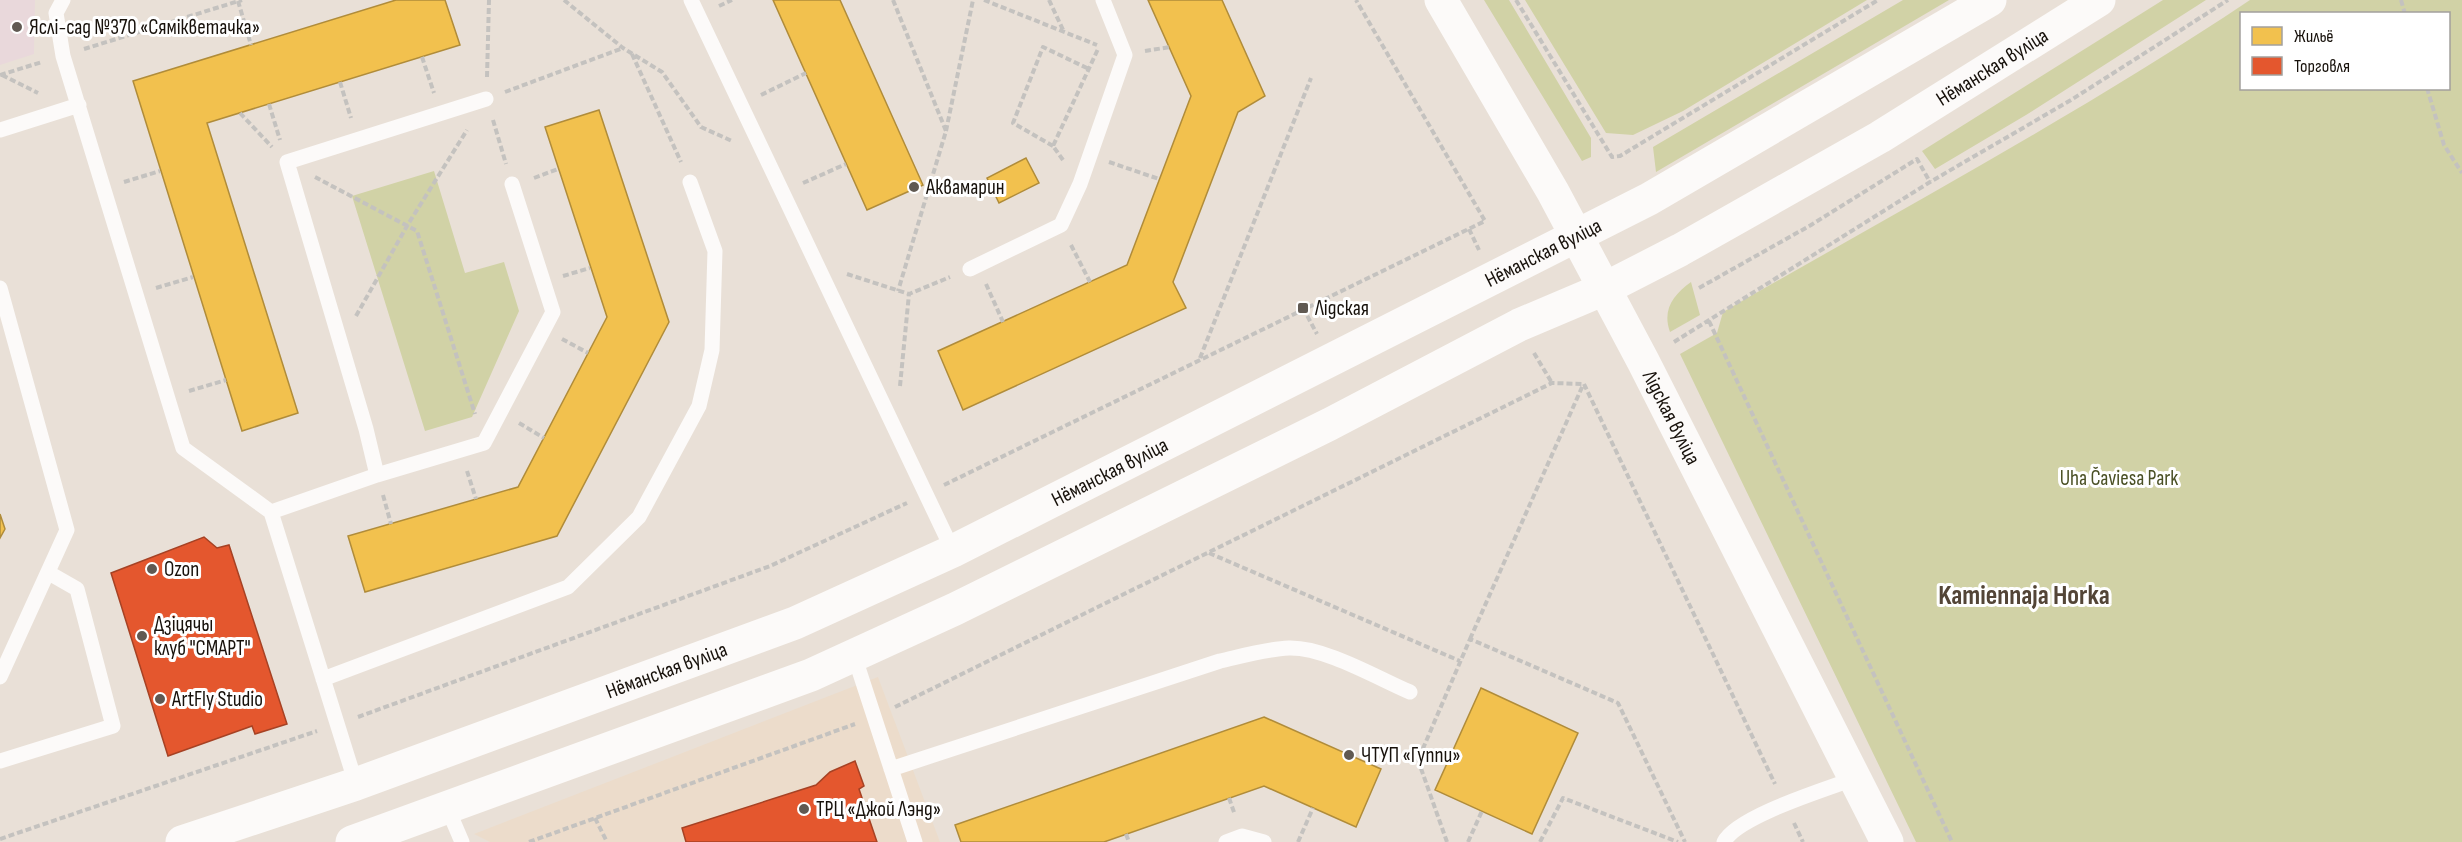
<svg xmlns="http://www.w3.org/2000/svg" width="2462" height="842" font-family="'Sofia Sans Condensed',sans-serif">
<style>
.built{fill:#ecdccb}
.education{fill:#e9d8db}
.green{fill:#d1d2a6;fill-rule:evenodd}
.homes{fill:#f2c14e;stroke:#b08c3a;stroke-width:1.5}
.shops{fill:#e4572e;stroke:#a64224;stroke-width:1.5}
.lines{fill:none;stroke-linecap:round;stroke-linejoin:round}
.path{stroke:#c4c2bf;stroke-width:4;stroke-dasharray:6 3;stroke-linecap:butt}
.lane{stroke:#fcfaf9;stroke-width:15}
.secondary{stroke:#fcfaf9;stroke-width:33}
.poi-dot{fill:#605952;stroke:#fff;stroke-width:2}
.labels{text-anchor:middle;stroke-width:6;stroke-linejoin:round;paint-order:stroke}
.poi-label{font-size:21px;fill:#17110b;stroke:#fff;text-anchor:start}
.street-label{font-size:21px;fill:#17110b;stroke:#fff}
.park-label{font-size:21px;fill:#4a5025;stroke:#fff}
.district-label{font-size:27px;font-weight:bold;fill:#534537;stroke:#fff}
</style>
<rect width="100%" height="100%" fill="#e9e0d7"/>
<path class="built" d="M878,677L940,842H490L474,834Z"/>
<path class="education" d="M0,0H35L34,54L0,65Z"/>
<path class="green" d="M1484,0H1509L1591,138V157L1582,161Z
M1525,0H1867L1683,111L1633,135L1606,133Z
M1903,0H1949L1656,172L1653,147Z
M2163,0H2206L2026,115L1935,169L1922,151Z
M2250,0H2462V842H1916L1680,354L1717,333L1723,312C1900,210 2081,113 2250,0ZM2242,14H2448V88H2242Z
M434,171L465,273L504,262L519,311L472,417L425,431L352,196Z
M1691,282L1700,315L1670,332C1662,310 1673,295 1691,282Z"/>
<path class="homes" d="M396,0H445L460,45L207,123L298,413L242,431L133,81Z
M773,0H840L923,185L867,210Z
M1148,0H1222L1265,96L1238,112L1173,282L1186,308L963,410L938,351L1127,265L1191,96Z
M599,110L669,322L557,536L365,592L348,536L518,487L607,317L545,127Z
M1026,158L1039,183L999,203L987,178Z
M0,514L5,529L0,538Z
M1481,688L1578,733L1532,834L1435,790Z
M1264,717L1381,769L1356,827L1264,786L1104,842H961L955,825Z"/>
<path class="shops" d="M204,537L217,548L229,545L287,724L255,734L252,726L168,756L111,573Z
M855,761L864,786L859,789L877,842H686L682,828L816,785L830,772Z"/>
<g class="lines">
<path class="path" d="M564,0L623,48L662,72L701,127L732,141
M893,0L946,131L898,291
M984,0L1097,45
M1049,0L1064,32
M1516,0L1612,157L1620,156L1878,0
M2401,0L2405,14
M238,1L251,45
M719,6L732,0
M84,49L242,0
M1145,51L1170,47
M632,54L681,162
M422,57L434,93
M0,75L42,62
M2,75L38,93
M487,77L489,0
M340,82L351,118
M2427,88L2444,145L2462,173
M505,92L623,48
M761,95L806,73
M269,104L280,140
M240,113L272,147
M493,120L506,164
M946,131L973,0
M1053,146L1013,123L1043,47L1089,69
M1063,160L1053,146L1098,49
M1109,162L1159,179
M315,177L417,231L475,414
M534,178L558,169
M124,182L160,171
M803,183L846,164
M1469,229L1479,250
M1071,245L1090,282
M847,274L909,294L950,277
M563,276L590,268
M986,284L1003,322
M156,288L193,277
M1699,288L1811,225L1917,159L1930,182
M1303,308L1317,334
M356,316L407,226L467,130
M1709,321L1952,842
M562,339L588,353
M1674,342L1930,182L2071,100L2228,0
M1534,353L1552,383
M1200,358L1311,78
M1584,384L1775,784
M900,386L909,294
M189,391L226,380
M519,423L544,438
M467,471L476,499
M944,485L1485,221L1356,0
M383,495L391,524
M1209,553L1460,661
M1470,639L1583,385
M895,707L1552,383L1584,384
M358,717L770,566L907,503
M1229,798L1235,815
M595,818L607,842
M1794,823L1803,842
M1126,834L1129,842
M0,839L317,731
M529,842L855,724
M1298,842L1313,808
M1447,842L1418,760L1470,639L1618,703L1685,842
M1468,842L1482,811
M1540,842L1563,798L1678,842"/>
<path class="lane" d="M63,0L56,13L63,56L183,448L271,512L356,784
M691,0L953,551
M0,130L79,105
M970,269L1061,225L1080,184L1125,55L1103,0
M0,288L67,530L0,677
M377,475L366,429L287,162L486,99
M271,512L377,475L484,443L553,312L512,184
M854,655L915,842
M323,679L568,587L639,517L699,406L712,350L715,251L690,182
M0,761L113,726L77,589L49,573
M891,769L1220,661C1242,656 1266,649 1289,648C1325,647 1377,678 1410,692
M447,807L462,842
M1226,842L1242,836L1264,842
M1724,842C1737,816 1827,789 1856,778"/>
<g class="secondary">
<path id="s1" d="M1441,0L1553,192L1643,361L1887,842"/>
<path id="s2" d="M182,842L356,784L795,623L953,551L1649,199L1990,0"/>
<path id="s3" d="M352,842L811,675L955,609L1330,424L1519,325L1604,289L1680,250L1880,137L2099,0"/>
</g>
</g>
<g class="poi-dot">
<circle cx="17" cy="27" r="6"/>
<circle cx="914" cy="187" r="6"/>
<rect x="1297" y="302" width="12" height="12" rx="3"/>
<circle cx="152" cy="569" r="6"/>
<circle cx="142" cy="636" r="6"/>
<circle cx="160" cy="699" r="6"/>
<circle cx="1349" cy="755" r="6"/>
<circle cx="804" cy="809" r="6"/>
</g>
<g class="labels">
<g class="poi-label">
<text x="29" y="34">Яслі-сад №370 «Сямікветачка»</text>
<text x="926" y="194">Аквамарин</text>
<text x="1315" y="315">Лідская</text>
<text x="164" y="576">Ozon</text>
<text x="154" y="631">Дзіцячы<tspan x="154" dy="24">клуб "СМАРТ"</tspan></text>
<text x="172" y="706">ArtFly Studio</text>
<text x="1361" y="762">ЧТУП «Гуппи»</text>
<text x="816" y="816">ТРЦ «Джой Лэнд»</text>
</g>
<g class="street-label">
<text dy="7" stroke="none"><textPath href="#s3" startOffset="1818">Нёманская вуліца</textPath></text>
<text dy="7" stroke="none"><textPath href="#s2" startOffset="1486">Нёманская вуліца</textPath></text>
<text dy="7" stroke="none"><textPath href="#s1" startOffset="477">Лідская вуліца</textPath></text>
<text dy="7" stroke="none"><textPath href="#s2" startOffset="1000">Нёманская вуліца</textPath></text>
<text dy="7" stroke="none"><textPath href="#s2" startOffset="514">Нёманская вуліца</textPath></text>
</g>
<g class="park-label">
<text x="2119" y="485">Uha Čaviesa Park</text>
</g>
<g class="district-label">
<text x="2024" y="604">Kamiennaja Horka</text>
</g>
</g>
<rect x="2240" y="12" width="210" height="78" fill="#ffffff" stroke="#a2a09d" stroke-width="1.5"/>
<rect x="2252" y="27" width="30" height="18" fill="#f2c14e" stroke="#a2a09d" stroke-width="1.5"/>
<text x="2294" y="42" font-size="18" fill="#17110b">Жильё</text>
<rect x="2252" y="57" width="30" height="18" fill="#e4572e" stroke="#a2a09d" stroke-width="1.5"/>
<text x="2294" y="72" font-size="18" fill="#17110b">Торговля</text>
</svg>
